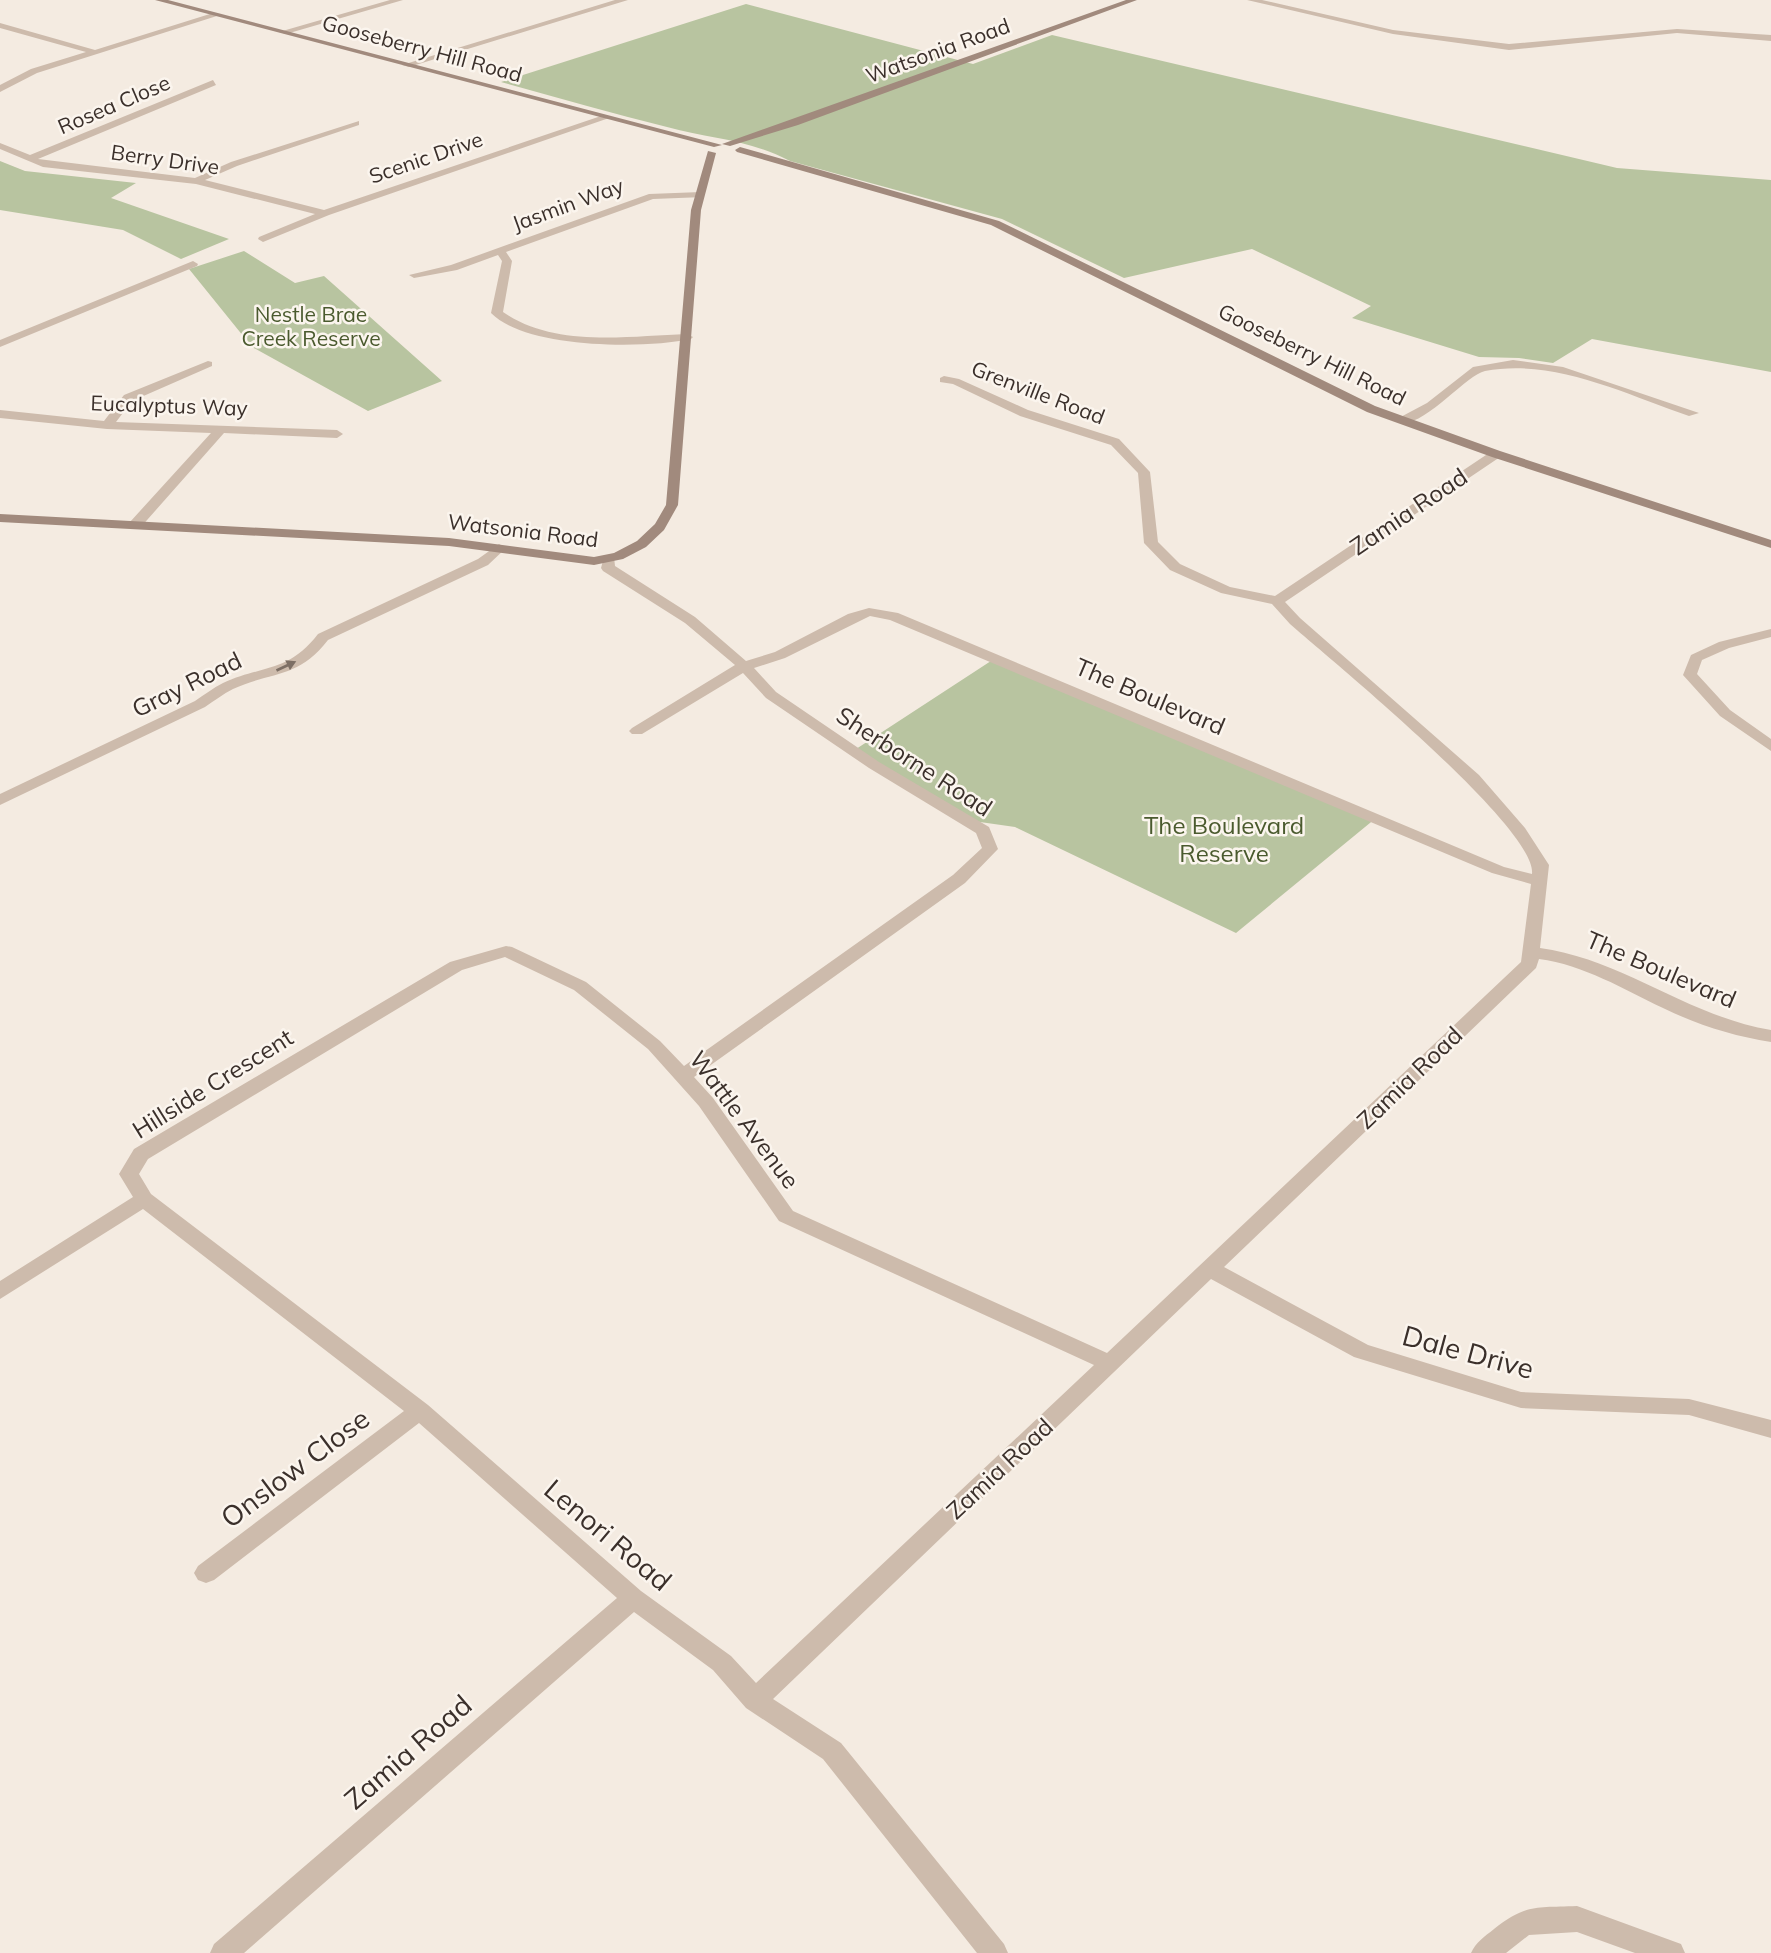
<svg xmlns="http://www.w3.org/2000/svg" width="1771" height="1953" font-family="Mulish,sans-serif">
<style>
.green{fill:#b8c4a0}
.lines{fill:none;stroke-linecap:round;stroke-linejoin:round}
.street{fill:#cdbbac;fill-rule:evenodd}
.secondary{fill:#a18a7d;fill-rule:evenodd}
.oneway{fill:#7d6f65}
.labels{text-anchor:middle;stroke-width:5;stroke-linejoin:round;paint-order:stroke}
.far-street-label{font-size:21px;fill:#3b302b;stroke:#fbf5ee}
.far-park-label{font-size:21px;fill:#4a5a2e;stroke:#fbf5ee}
.street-label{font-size:24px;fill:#3b302b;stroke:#fbf5ee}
.park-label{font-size:24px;fill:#4a5a2e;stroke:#fbf5ee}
.near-street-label{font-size:28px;fill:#3b302b;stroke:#fbf5ee}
</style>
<rect width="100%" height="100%" fill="#f4ebe1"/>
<path class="green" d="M746,4L973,64L1052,35L1617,168L1771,180V372L1592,339L1553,363L1519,358L1479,357L1352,318L1371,306L1252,249L1124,278L1002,219L790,161C748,139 711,139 667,127C611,113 556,97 501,82Z
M0,161L25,171L136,183L111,198L229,239L181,259L123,230L0,210Z
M244,251L295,283L324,276L442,381L368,411L252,347L189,269Z
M994,659L1376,818L1236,933L1015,827L966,820L853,751Z"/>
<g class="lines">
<path class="street" d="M390,0H403L286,34L279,32Z
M615,0H628L409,67L402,65Z
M1247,0H1262L1393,30L1509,44L1677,29L1771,35V41L1677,33L1509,50L1393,34Z
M213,13L220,15L37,73L0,92V85L31,69L86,52L0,28V23L95,50Z
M213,80L216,85L38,159L195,178L231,162L359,121V125L237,166L205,180L324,210L601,116L609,118L329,215L263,242L258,239L259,237L315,214L196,184L43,167L0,149V143L30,155Z
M701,192L704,193V197L653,199L506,252L512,261L503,312C554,348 627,336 687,334L693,337L691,339C644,349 526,349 491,313L502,261L498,255L457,270L414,278L409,275L451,265L649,194Z
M193,261L198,264L197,266L0,347V340Z
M1513,360L1563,367L1699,413L1689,416C1625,394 1554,358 1485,371C1465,375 1416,437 1395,420L1427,403L1473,367Z
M208,361L212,362V366L132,401L116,422L337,430L343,434L337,438L224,433L140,528L135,529L128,525L130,522L211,433L107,429L0,418V410L104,421L124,395Z
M944,376L959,379L1028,410L1119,439L1150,472L1158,542L1180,564L1230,587L1275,596L1492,451H1500V457L1285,602L1300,618L1479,775L1525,828L1549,865L1540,948C1622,959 1687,1016 1771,1030V1042C1733,1036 1698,1025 1663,1008C1623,989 1584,965 1539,959L1536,968L1224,1267L1368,1345L1521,1392L1689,1399L1771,1420V1438L1689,1415L1521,1408L1354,1357L1211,1279L773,1699L841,1743L1004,1944L1008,1953H977L823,1759L746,1708L713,1670L634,1612L244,1953H210L214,1944L617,1598L419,1423L214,1580L206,1583L198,1580L194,1573L198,1566L404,1411L143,1209L0,1299V1281L133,1197L119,1174L134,1149L450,962L506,946L512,947L586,982L660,1041L684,1066L953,875L982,848L976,833L869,768L766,698L743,673L642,734H632L629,731L632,728L735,665L685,623L603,571L601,568L604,557H614L615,566L695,617L746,661L775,652L848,614L869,608L898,613L1504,867L1532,874C1537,828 1331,660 1290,624L1272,604L1221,593L1170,570L1144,543L1138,473L1111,445L1020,416L953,384L940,382V378ZM870,616L890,620L1492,873L1531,884L1521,962L1107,1353L793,1211L713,1098L694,1077L965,883L998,849L989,827L879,762L776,692L754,668L785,658ZM505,957L574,990L648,1049L699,1106L779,1221L1094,1365L756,1683L731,1656L641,1591L428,1405L151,1194L139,1174L148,1159L462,970Z
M499,544L506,548L488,565L328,640C298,679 272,671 233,689C223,694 214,701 205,707L0,805V794L195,701C204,695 213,688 223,683C262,665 288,673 318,634L478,559Z
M1771,629V637L1729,648L1702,660L1697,674L1730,710L1771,739V751L1720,716L1683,675L1691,655L1719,642Z
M1577,1906L1681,1944L1685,1953H1635L1577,1932L1529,1935L1506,1953H1471C1476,1942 1484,1937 1494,1929C1527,1903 1537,1908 1577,1906Z"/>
<path class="secondary" d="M155,0H168L722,145L714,147Z
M1126,0H1137L798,125L730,146L722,144Z
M740,147L999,221L1375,406L1500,451L1771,540V548L1492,457L1367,412L991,225L737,152L735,150Z
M708,151L716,153L701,210L678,505L664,530L646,547L623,559L594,565L449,546L0,522V514L449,538L594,557L614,553L637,541L655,524L666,505L691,210Z"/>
</g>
<defs><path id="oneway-solid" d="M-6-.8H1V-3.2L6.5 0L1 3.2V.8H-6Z" transform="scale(1.75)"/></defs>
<use class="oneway" href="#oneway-solid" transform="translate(286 666) rotate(-25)"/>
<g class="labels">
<g class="far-street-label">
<text transform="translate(422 49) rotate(15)" y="7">Gooseberry Hill Road</text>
<text transform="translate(938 51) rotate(-20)" y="7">Watsonia Road</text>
<text transform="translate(114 105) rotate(-23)" y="7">Rosea Close</text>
<text transform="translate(426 158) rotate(-19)" y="7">Scenic Drive</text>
<text transform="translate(165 160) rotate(8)" y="7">Berry Drive</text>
<text transform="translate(568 205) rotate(-20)" y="7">Jasmin Way</text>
<text transform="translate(1312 355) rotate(26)" y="7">Gooseberry Hill Road</text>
<text transform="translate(1038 393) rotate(21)" y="7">Grenville Road</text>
<text transform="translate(169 406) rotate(2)" y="7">Eucalyptus Way</text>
<text transform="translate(523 531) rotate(7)" y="7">Watsonia Road</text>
</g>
<g class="far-park-label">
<text x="311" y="322">Nestle Brae<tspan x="311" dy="24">Creek Reserve</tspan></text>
</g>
<g class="street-label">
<text transform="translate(1409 512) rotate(-34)" y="8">Zamia Road</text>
<text transform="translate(187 685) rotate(-26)" y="8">Gray Road</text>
<text transform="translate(1150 697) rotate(23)" y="8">The Boulevard</text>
<text transform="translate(914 762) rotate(33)" y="8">Sherborne Road</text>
<text transform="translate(1661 970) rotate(23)" y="8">The Boulevard</text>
<text transform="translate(1410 1078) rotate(-44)" y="8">Zamia Road</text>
<text transform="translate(213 1084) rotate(-32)" y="8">Hillside Crescent</text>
<text transform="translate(744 1120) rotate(53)" y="8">Wattle Avenue</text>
<text transform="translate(1000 1469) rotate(-43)" y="8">Zamia Road</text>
</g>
<g class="park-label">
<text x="1224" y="834">The Boulevard<tspan x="1224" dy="28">Reserve</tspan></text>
</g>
<g class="near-street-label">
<text transform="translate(1468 1352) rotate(15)" y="10">Dale Drive</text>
<text transform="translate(295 1468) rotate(-37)" y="10">Onslow Close</text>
<text transform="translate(608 1535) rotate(40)" y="10">Lenori Road</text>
<text transform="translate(408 1752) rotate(-41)" y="10">Zamia Road</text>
</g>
</g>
</svg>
